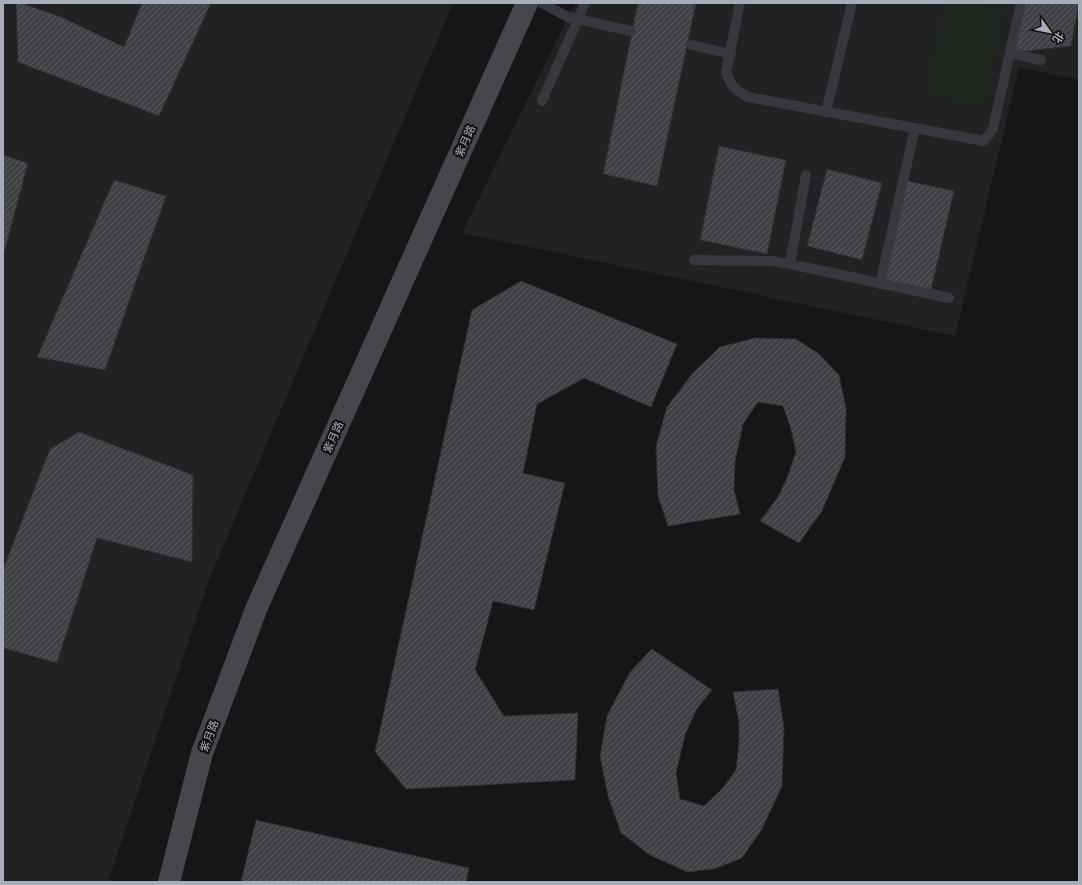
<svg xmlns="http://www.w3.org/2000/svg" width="1082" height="885" font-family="Overpass,'Noto Sans SC',sans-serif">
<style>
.built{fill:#222225}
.garden{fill:#1e261f}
.building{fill:url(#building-hatch);stroke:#303034}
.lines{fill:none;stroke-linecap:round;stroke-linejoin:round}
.lane{stroke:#37383d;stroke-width:10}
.secondary{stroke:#45474d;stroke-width:22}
.labels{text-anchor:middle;stroke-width:4;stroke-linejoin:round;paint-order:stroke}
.street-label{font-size:11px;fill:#a8adb8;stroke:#111113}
</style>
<defs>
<pattern id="building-hatch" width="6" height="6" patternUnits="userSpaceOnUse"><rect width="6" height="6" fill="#404145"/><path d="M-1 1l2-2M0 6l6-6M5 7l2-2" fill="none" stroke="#595a5e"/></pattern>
</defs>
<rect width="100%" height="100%" fill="#161618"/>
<path class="built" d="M3,3H453L209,580L108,882L3,881Z
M575,3H1079V79L1019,68L955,336L462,233Z"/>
<path class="garden" d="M942,3H977L1007,9L986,109L922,95Z"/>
<path class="building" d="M16,3H21L61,17L124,47L142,3H211L159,116L18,62Z
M638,3H696L657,186L603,174Z
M1021,3H1079L1071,46L1010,53Z
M719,146L786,160L767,254L700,240Z
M3,155L28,163L3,257Z
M827,169L882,183L862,260L807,246Z
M114,180L166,196L105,370L37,357Z
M903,180L954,191L930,294L880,284Z
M521,281L677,344L651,407L584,378L537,404L523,473L565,483L534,610L493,601L475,670L504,716L578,713L575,780L406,789L375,752L472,310Z
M755,338L796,339L819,354L839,375L846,409L845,457L822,511L799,543L760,521L778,497L787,478L796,452L791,429L783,406L758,402L743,424L735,462L734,490L740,514L668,526L658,496L656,446L667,407L692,374L720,347Z
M79,432L193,475L192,562L97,538L57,663L3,648V569L50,449Z
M652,649L712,690L696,710L685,735L676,773L680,799L704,806L722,789L736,770L739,743V722L733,692L778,689L784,728L782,786L762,829L742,858L714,869L687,872L650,855L621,833L608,796L600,756L607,716L630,672Z
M256,820L469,868L466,882H241Z"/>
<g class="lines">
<path class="lane" d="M542,3L568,17L631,31
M740,3L726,72C731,86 735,90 748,97L984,141L993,129L1021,3
M692,45L731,54
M1010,53L1041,60
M542,101L585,3
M826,112L852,3
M694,260L771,261L790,264L949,298
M790,264L806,175
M880,284L915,128"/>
<path class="secondary" d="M169,882L202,753L257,607L527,3"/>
</g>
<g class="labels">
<g class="street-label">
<text transform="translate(465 141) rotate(-66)" y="4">紫月路</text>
<text transform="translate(333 437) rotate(-66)" y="4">紫月路</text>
<text transform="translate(209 736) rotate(-70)" y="4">紫月路</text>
</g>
</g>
<rect width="1082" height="885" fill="none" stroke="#a8adb8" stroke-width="8"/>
<g transform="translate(1050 32) rotate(123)" stroke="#111113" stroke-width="3" paint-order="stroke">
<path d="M0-3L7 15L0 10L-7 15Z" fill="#a8adb8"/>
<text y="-6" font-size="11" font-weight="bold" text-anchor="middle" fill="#a8adb8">北</text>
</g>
</svg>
